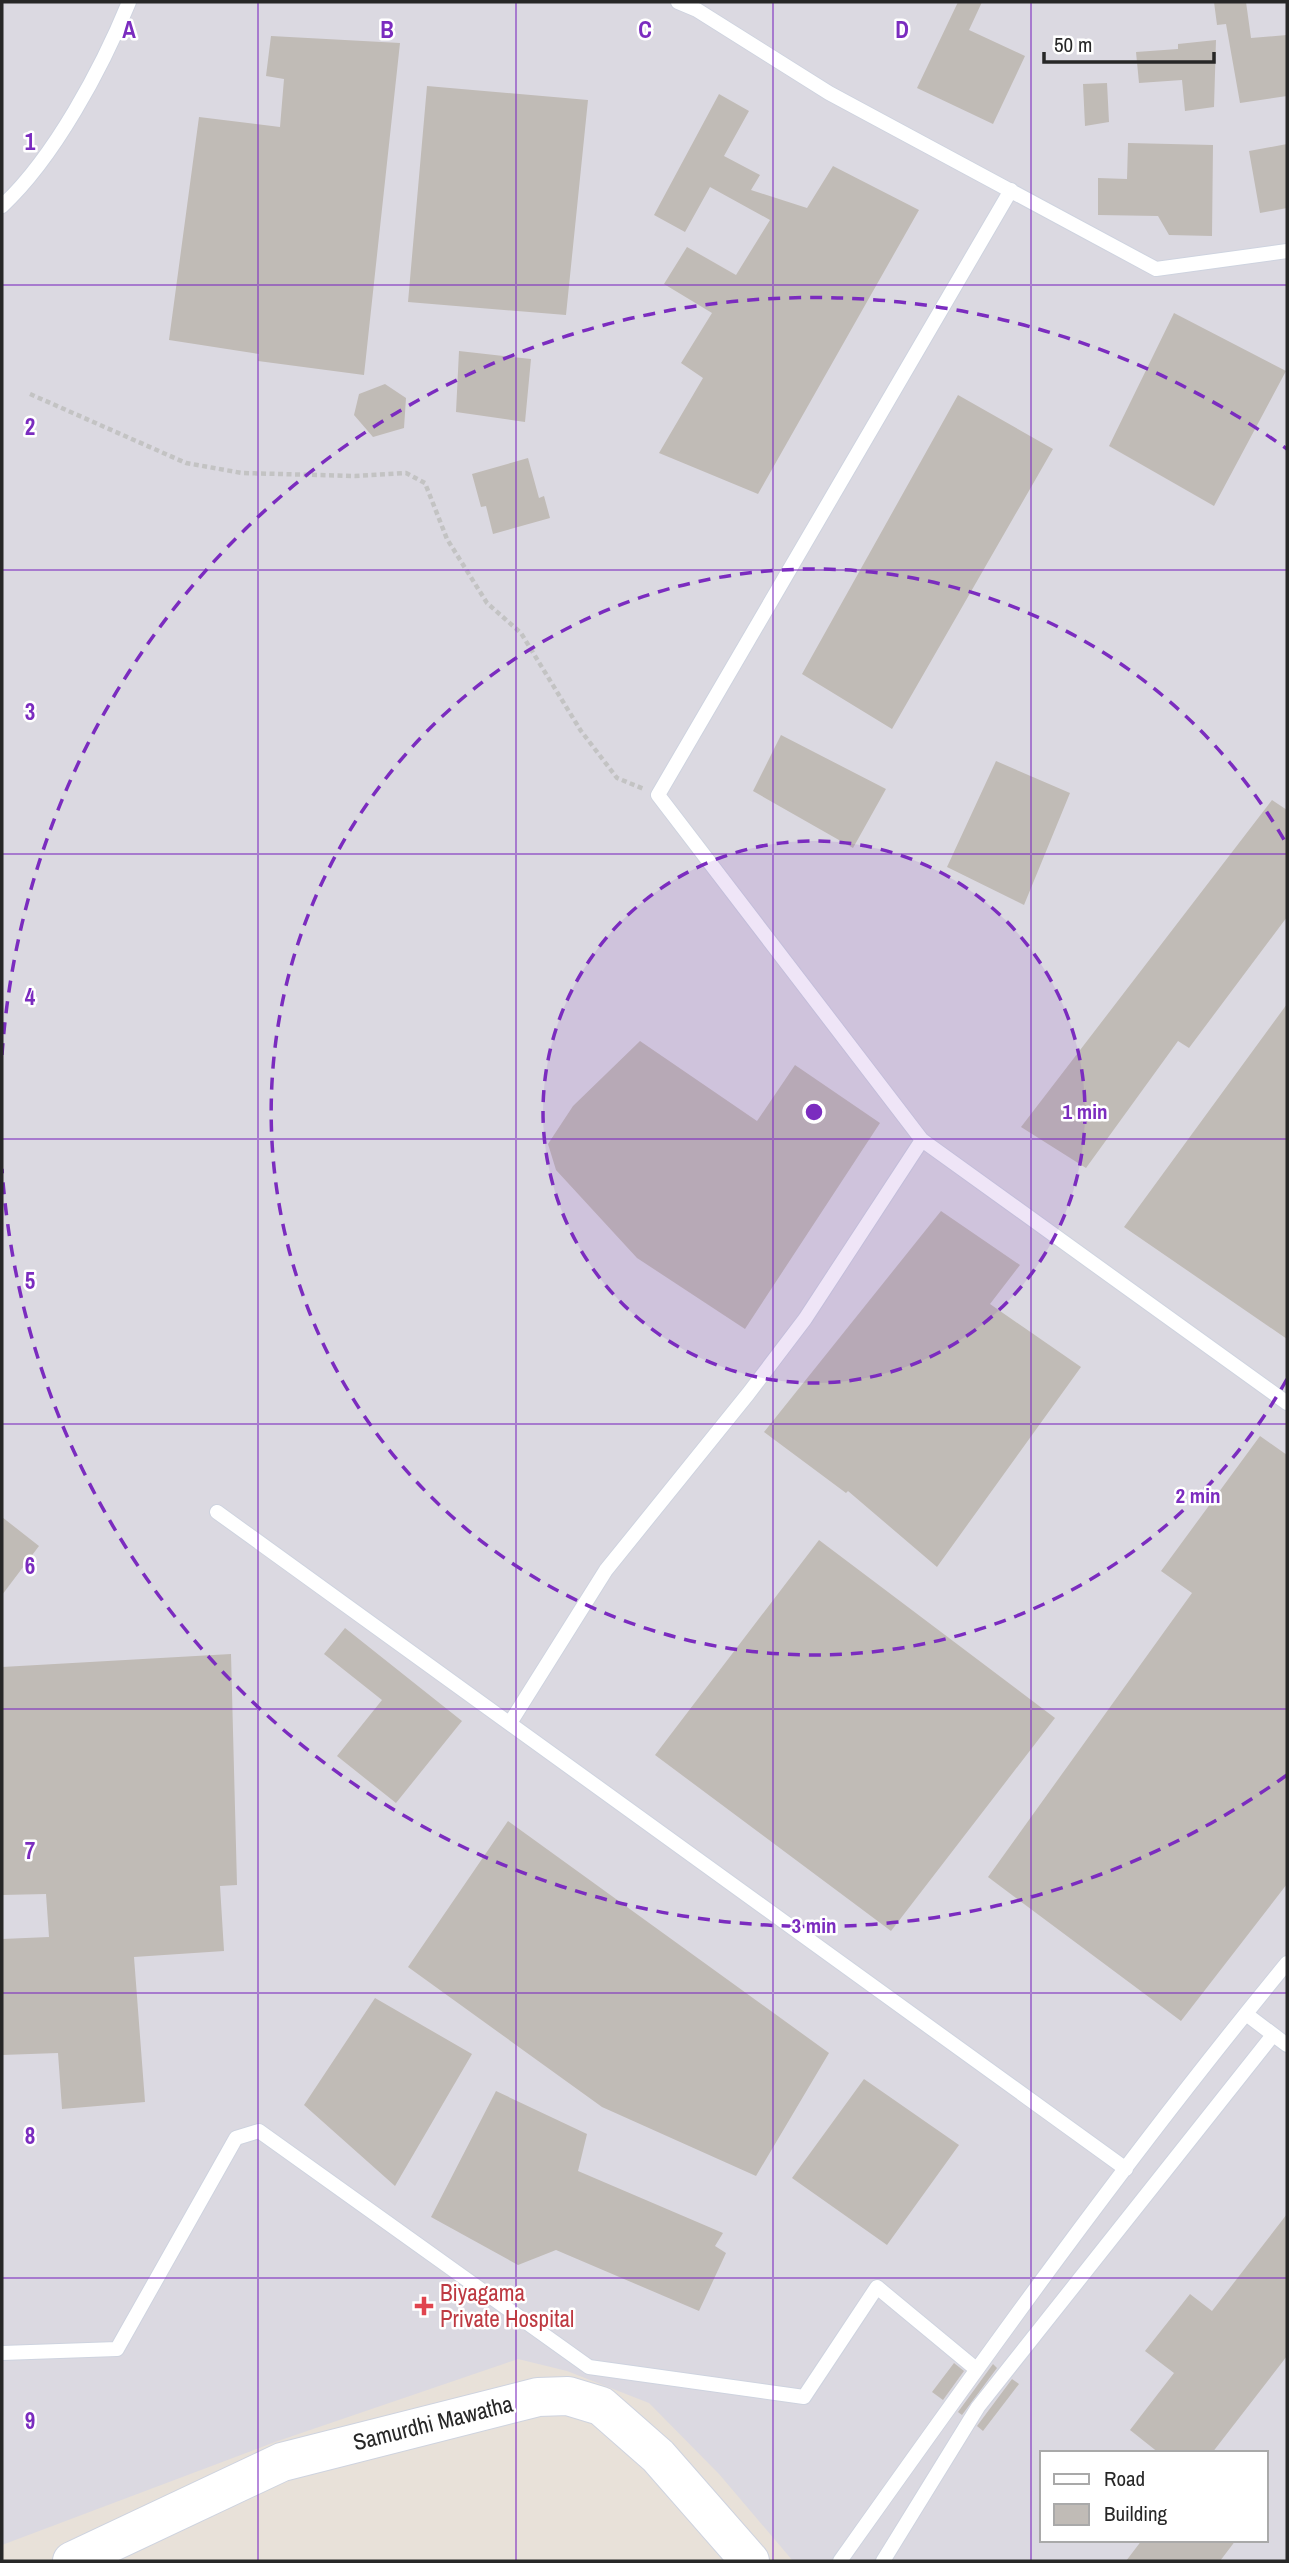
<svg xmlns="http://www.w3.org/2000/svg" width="1289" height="2563" font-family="'Archivo Narrow',sans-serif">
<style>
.industrial{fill:#dbd9e1;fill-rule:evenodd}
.building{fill:#c0bbb6}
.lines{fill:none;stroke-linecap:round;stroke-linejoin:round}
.service-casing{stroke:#ced3df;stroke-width:16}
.secondary-casing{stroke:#ced3df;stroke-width:40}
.path{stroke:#c3c3c3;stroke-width:4.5;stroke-dasharray:5 3.5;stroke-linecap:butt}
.service{stroke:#fff;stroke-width:14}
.secondary{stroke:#fff;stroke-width:38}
.grid{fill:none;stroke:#7b2cbf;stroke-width:2;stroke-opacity:0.55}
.ring{fill:none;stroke:#7b2cbf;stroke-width:3.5;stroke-dasharray:12 9}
.health-dot{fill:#e0444e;stroke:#fff;stroke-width:2.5}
.labels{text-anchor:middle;stroke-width:5;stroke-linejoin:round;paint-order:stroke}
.health-label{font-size:23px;fill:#be3a42;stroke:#fff;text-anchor:start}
.street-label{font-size:23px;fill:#272727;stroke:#fff}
.grid-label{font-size:23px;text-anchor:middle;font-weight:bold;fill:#7b2cbf;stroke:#fff;stroke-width:5;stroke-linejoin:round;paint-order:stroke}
.centre{fill:#7b2cbf;stroke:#fff;stroke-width:3.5}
.ring-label{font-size:21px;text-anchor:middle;font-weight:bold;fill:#7b2cbf;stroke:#fff;stroke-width:5;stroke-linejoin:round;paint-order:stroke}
</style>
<rect width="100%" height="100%" fill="#e8e1d9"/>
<path class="industrial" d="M2,2H1287V2561H793L719,2474L649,2403L567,2371L518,2359L275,2442L2,2545ZM1042,2453H1266V2540H1042Z"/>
<path class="building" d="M958,2H982L969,30L1025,56L993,124L917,88Z
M1214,2H1246L1251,38L1287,35V96L1240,103L1226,24L1217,25Z
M271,36L400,43L364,375L258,361L259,354L169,340L199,117L280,127L284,79L266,76Z
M1216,40L1214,107L1185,111L1182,80L1139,83L1136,52L1178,49V44Z
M1107,83L1109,122L1085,126L1083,84Z
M427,86L588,100L566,315L408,302Z
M719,94L749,111L724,156L760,175L751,190L807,208L833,166L919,210L758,494L659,453L703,378L681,363L712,313L664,284L687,247L736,275L770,220L710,187L685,232L654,215Z
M1128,143L1213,145L1212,236L1169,235L1158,216L1098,215V178L1127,179Z
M1287,144V208L1260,213L1249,151Z
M1174,313L1286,371L1214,506L1109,446Z
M459,351L531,359L525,422L456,412Z
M385,384L406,398L404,428L373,437L354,415L359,394Z
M958,395L1053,449L892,729L802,674Z
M528,458L539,498L544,496L550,518L493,534L486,506L481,507L472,474Z
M781,735L886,789L853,848L753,791Z
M996,761L1070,793L1024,905L947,867Z
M1272,800L1287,810V917L1189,1048L1178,1041L1086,1168L1021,1127Z
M1287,1004V1339L1124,1227Z
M640,1041L757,1121L795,1065L880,1123L745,1329L637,1258L556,1170L548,1144L573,1106Z
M941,1211L1020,1265L990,1304L1081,1367L937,1567L848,1491L846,1493L764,1432Z
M1260,1436L1287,1455V1884L1181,2021L988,1877L1192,1593L1161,1571Z
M2,1517L39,1546L2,1595Z
M819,1540L1055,1718L891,1931L655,1755Z
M345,1628L462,1721L396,1803L337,1756L382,1700L324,1654Z
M231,1654L237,1885L220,1886L224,1951L134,1957L145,2102L62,2109L58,2053L2,2055V1939L49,1937L46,1894L2,1895V1667Z
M508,1821L829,2053L756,2176L602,2107L408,1967Z
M375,1998L472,2054L395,2186L304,2105Z
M864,2079L959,2145L887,2245L792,2178Z
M496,2091L587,2134L578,2171L723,2233L715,2246L726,2253L699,2311L556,2250L518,2265L431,2217Z
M1287,2214V2356L1212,2453H1159L1130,2430L1174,2373L1145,2351L1190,2294L1212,2311Z
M954,2363L964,2371L943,2400L932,2392Z
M993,2364L997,2368L962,2415L958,2412Z
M1012,2379L1019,2384L983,2431L977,2426Z
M1142,2540H1236L1220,2561H1126Z"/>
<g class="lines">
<g class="service-casing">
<path id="service" d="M678,2L697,10L829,93L1156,269L1287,251
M1011,190L658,795L922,1140L1287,1403
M2,206C54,158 102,68 129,2
M217,1512L1126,2169
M510,1723L606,1570L748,1394L805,1319L922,1140
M1246,2014L1287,2045
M2,2353L117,2349L236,2138L259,2131L589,2367L804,2397L877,2287L976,2369
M840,2561C984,2358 1129,2155 1287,1963
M883,2561L978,2407L1273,2035"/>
</g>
<g class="secondary-casing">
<path id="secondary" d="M72,2561L282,2462L538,2397L568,2396L601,2406L658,2456L750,2561"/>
</g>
<path class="path" d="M30,394L186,463L242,473L355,476L406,473L425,483L447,539L487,603L521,633L581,731L617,778L644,789"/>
<use href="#service" class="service"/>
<use href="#secondary" class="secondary"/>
</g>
<path class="grid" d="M258,2V2561M516,2V2561M773,2V2561M1031,2V2561M2,285H1287M2,570H1287M2,854H1287M2,1139H1287M2,1424H1287M2,1709H1287M2,1993H1287M2,2278H1287"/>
<circle cx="814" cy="1112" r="271" fill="#7b2cbf" fill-opacity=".12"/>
<g class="ring">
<circle cx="814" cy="1112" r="271"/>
<path d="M1287 1379A543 543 0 1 1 1287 845"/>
<path d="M1287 1775A814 814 0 0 1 2 1169M2 1055A814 814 0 0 1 1287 449"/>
</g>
<path class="health-dot" d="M420.5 2295.5h7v7h7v7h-7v7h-7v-7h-7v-7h7z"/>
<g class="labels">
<g class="health-label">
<text x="440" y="2301">Biyagama<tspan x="440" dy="26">Private Hospital</tspan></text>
</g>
<g class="street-label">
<text transform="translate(433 2423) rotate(-14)" y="8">Samurdhi Mawatha</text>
</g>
</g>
<g class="grid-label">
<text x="129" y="38">A</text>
<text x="387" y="38">B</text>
<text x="645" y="38">C</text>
<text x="902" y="38">D</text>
<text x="30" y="150">1</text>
<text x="30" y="435">2</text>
<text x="30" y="720">3</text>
<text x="30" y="1005">4</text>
<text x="30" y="1289">5</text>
<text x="30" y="1574">6</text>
<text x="30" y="1859">7</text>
<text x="30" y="2144">8</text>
<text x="30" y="2429">9</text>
</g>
<circle cx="814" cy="1112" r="10" class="centre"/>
<g class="ring-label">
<text x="1085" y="1119">1 min</text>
<text x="1198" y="1503">2 min</text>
<text x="814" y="1933">3 min</text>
</g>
<rect width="1289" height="2563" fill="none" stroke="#272727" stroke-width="7"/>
<rect x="1040" y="2451" width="228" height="91" fill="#ffffff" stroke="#a9a9a9" stroke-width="2"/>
<rect x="1054" y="2474" width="35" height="10" fill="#ffffff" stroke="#a9a9a9" stroke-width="2"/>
<text x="1104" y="2486" font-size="21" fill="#272727">Road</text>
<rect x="1054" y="2504" width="35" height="21" fill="#c0bbb6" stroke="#a9a9a9" stroke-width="2"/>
<text x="1104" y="2521" font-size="21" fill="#272727">Building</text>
<path d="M1044 52v10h170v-10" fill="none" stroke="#272727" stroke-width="3.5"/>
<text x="1054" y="52" font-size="21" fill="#272727" stroke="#ffffff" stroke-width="5" paint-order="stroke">50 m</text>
</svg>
